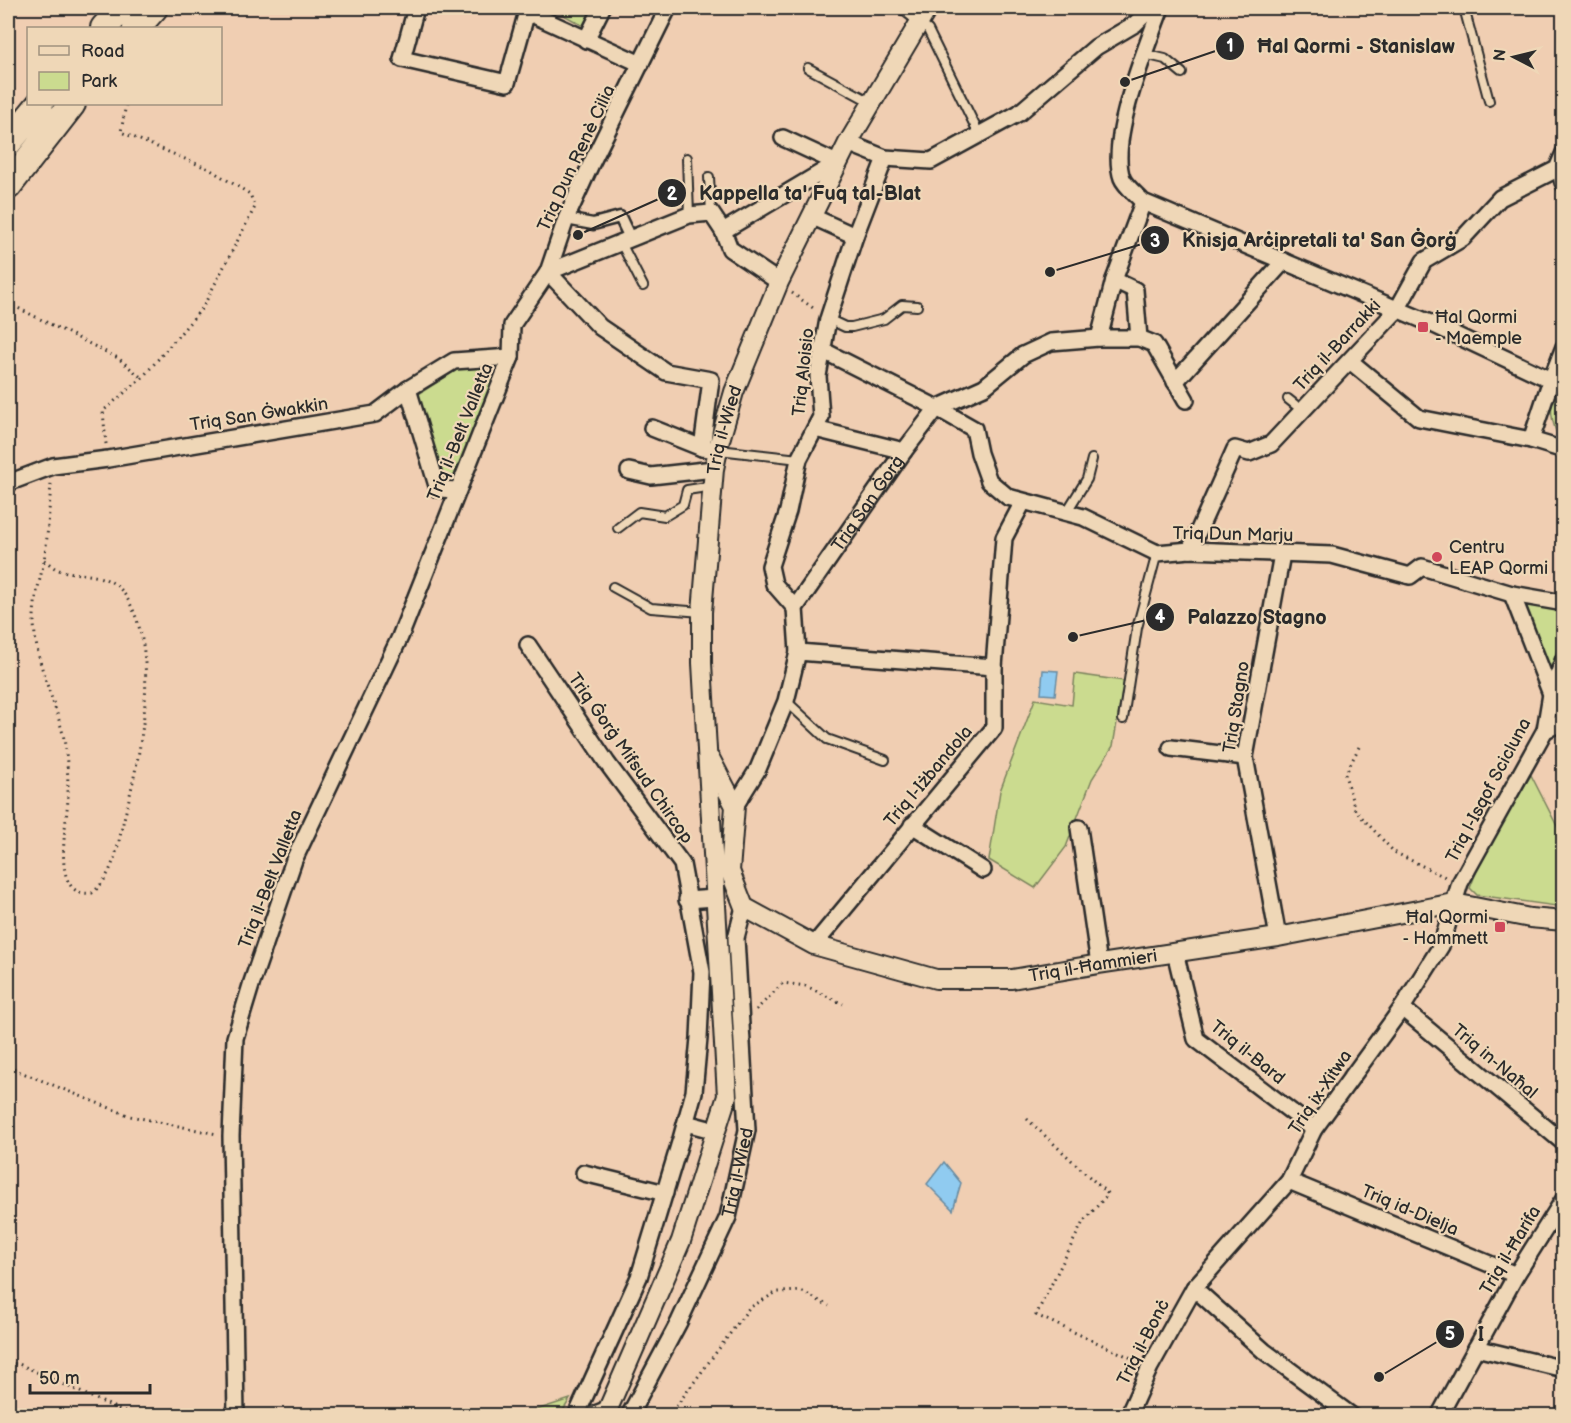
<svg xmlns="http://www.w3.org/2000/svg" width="1571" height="1423" font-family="'Balsamiq Sans',sans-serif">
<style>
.green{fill:#cbdb8f;stroke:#7b835d;stroke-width:1.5}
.water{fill:#90cbf0;stroke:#688ba1;stroke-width:1.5}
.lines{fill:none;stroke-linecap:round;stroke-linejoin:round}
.service-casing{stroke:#2b2b2b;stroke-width:12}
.pedestrian-casing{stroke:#2b2b2b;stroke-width:15}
.minor-casing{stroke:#2b2b2b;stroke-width:20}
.tertiary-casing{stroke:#2b2b2b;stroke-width:22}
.trunk-casing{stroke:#2b2b2b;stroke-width:30}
.path{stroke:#2b2b2b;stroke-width:3;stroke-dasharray:1.5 4.5;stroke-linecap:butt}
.service{stroke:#efd7b7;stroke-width:8}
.pedestrian{stroke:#efd7b7;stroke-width:10}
.minor{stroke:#efd7b7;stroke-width:15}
.tertiary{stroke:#efd7b7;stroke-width:18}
.trunk{stroke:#efd7b7;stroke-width:26}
.poi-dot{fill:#d1495b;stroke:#efd7b7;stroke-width:2}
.labels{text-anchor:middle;stroke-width:4.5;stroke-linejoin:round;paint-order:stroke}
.street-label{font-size:18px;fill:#2b2b2b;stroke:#efd7b7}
.poi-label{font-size:18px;fill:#2b2b2b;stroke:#efd7b7;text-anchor:start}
.leader{fill:none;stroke:#2b2b2b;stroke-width:2}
.callout-dot{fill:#2b2b2b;stroke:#efd7b7;stroke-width:2}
.mark-label{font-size:18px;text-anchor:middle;font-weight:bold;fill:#fff}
.callout-label{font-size:20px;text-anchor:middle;font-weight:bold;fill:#2b2b2b;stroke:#efd7b7;stroke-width:4.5;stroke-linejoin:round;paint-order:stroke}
</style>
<rect width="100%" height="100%" fill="#f0ceb2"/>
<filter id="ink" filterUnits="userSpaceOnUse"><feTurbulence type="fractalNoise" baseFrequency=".0167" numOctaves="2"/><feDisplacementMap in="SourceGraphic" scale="12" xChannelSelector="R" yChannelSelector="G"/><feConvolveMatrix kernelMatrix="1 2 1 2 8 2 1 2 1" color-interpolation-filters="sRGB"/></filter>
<g filter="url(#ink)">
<path class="green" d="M565,8H600L589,29L562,14Z
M485,364L494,376L455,479L442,483L417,395L461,367Z
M1563,371V435L1556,431C1546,405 1554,395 1563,371Z
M1521,602L1563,611V632L1548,677Z
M1075,674L1124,681L1113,746L1092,779L1066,847L1035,888L989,860L1000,791L1035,699L1072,705Z
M1531,775L1563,838V907L1477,895L1470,888L1485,850Z
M570,1399L561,1414L556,1415H521Z"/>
<path class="water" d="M1043,670L1058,671L1055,695L1041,694Z
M944,1162L961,1183L953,1210L927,1184Z"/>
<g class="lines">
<g class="service-casing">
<path id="service" d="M901,8L928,30L979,134
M1464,8L1489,101
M1144,54L1165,59L1182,73
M808,68L871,102
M687,158L689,215
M1557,169L1559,183L1564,191
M709,177L711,213
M621,243L643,286
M828,319L845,327H852L884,319L902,305L917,306
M1288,399L1303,411
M719,450L799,459
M1066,513L1087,479L1092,459
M618,528L639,512L665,516L683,505L687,490L713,486
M613,587L651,608L702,612
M786,701L827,739L885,760
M1123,719L1137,628L1157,553"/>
</g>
<g class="pedestrian-casing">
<path id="pedestrian" d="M566,219L593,224L620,217L630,238"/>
</g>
<g class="minor-casing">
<g id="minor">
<path d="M416,8L402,59L507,83L528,8"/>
<path d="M1161,8C1147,46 1108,139 1122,178C1125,186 1137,195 1143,202L1430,323L1551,380"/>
<path d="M527,12L641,64"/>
<path d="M586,40L602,8"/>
<path d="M783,138L837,163"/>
<path d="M848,143L885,158L931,161L1019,113L1096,47L1135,24L1151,8"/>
<path d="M811,216L855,236"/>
<path d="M723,231L837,163"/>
<path d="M1114,280L1135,290L1139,338"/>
<path d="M1099,338L1114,280L1143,202"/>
<path d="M1564,347L1551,380L1531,440L1564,450"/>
<path d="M822,350L937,408L974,429L979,453L989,481L1008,497L1083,517L1157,553L1190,550L1332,555L1410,576L1422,567L1512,594L1564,603"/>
<path d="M1350,361L1419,418L1531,440"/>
<path d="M1175,382L1284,261"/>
<path d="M408,389L438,489L457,490"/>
<path d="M652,428L702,448L711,449"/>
<path d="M815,429L904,451"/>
<path d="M702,448L711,380L666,372L600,327L548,272L689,215L711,213L723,231L730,249L779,282"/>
<path d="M629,471L651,476L714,469"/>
<path d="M8,483L53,466L108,459L375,414L408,389L454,361L511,357"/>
<path d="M1190,550L1235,449L1249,453L1271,444L1397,310L1424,261L1463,238L1500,198L1557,169L1564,153"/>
<path d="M1512,594L1551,694"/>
<path d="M795,608L774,584L770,566L788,511L799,459L821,417L818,376L828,319L855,236L885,158"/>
<path d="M528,645L607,763L682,864L702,972L699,1038L694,1092L681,1139L639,1277L576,1416"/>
<path d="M798,652L994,667"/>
<path d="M1545,730L1564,722"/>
<path d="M1171,748L1245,757"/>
<path id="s1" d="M735,806L758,769L786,701L798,652L795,608L904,451L937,408L984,387L1023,355L1051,342L1099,338H1139L1154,344L1186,400"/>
<path d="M912,825L983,870"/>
<path d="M1079,828L1099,964"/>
<path d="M687,900L715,898"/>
<path d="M1278,937L1245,757L1282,554"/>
<path d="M814,945L994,728V667L1004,538L1023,502"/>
<path d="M1175,952L1196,1039L1314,1129"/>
<path d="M1402,1008L1564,1143"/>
<path d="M686,1123L716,1131"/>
<path d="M584,1173L665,1193"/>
<path d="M1289,1181L1516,1275"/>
<path d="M1194,1288L1264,1351L1352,1416"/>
<path d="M1476,1348L1564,1369"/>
<path d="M236,1416L231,1136L235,1038L252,982L294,860L400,637L511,357L512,325L548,272L566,219L591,164L668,8"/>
<path d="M590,1416L608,1409"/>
<path id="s2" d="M629,1416L679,1322L728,1217L747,1130L736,938L744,907"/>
<path d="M1128,1416L1150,1367L1194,1288L1289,1181L1314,1129L1402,1008L1441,946L1460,883L1545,730L1551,694L1564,659"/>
<path d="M1439,1416L1516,1275L1564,1199"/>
</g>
</g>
<g class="tertiary-casing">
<g id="tertiary">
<path id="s3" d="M711,760L735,806L730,871L744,907L814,945L936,979H1012L1099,964L1278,937L1454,903L1530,918L1564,921"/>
<path id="s4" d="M608,1416V1409L681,1241L727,1096L702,663V612L714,469L720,440L734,392L779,282L848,143L928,8"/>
</g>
</g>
<g class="trunk-casing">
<path id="trunk" d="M104,28L122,8
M136,28L154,8
M8,143L40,104
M8,186L72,104"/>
</g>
<path class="path" d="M792,293L816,310
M8,303L118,358L142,378
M106,444L103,411L142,378L203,307L255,207L250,194L209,169L121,132L126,104
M44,560C49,563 53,568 59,570C82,577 109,571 125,595C163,653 140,757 124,819C118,844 114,876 92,893C47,899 69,820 68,793C68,774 67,753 63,734C53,696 34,659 34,619C34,599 40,580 44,561C48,535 49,509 51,483
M1359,747L1345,775L1355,810L1394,852L1447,878
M756,1010L783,983L806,986L843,1004
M8,1067L130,1116L217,1134
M1027,1119L1108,1194L1083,1222L1036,1315L1138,1361
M8,1363L19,1364L133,1416
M669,1416L749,1308L777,1292L801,1291L829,1306"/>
<use href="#service" class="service"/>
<use href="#pedestrian" class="pedestrian"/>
<use href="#minor" class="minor"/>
<use href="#tertiary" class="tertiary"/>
<use href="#trunk" class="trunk"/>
</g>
</g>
<g class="poi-dot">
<rect x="1417" y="321" width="12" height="12" rx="3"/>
<circle cx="1437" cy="557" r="6"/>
<rect x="1494" y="921" width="12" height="12" rx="3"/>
</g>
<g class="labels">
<g class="street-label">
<text transform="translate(576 158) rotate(-65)" y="6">Triq Dun Renè Cilia</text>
<text transform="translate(1337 345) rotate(-47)" y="6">Triq il-Barrakki</text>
<text transform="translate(803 372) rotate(-84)" y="6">Triq Aloisio</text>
<text transform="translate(259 414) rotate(-9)" y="6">Triq San Ġwakkin</text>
<text dy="6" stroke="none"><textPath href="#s4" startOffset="1011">Triq il-Wied</textPath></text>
<text transform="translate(460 432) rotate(-68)" y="6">Triq il-Belt Valletta</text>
<text dy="6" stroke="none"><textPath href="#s1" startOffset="339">Triq San Ġorġ</textPath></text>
<text transform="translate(1233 534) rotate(1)" y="6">Triq Dun Marju</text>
<text transform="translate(1236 707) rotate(-81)" y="6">Triq Stagno</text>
<text transform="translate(631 758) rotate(55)" y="6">Triq Ġorġ Mifsud Chircop</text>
<text transform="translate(928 776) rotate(-50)" y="6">Triq l-Iżbandola</text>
<text transform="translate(1488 790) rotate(-62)" y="6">Triq l-Isqof Scicluna</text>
<text transform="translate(270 879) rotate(-69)" y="6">Triq il-Belt Valletta</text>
<text dy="6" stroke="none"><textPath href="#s3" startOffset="520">Triq il-Ħammieri</textPath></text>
<text transform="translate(1248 1052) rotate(39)" y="6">Triq il-Bard</text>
<text transform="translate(1495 1061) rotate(40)" y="6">Triq in-Naħal</text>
<text transform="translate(1320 1092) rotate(-56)" y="6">Triq ix-Xitwa</text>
<text dy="6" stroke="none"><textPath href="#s2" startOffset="268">Triq il-Wied</textPath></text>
<text transform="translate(1410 1210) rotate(23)" y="6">Triq id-Dielja</text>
<text transform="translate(1510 1250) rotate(-59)" y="6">Triq il-Ħarifa</text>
<text transform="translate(1143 1342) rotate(-63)" y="6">Triq il-Bonċ</text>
</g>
<g class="poi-label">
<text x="1435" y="323">Ħal Qormi<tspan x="1435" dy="21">- Maemple</tspan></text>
<text x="1449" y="553">Centru<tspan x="1449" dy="21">LEAP Qormi</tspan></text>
<text x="1488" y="923" text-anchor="end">Ħal Qormi<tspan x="1488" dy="21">- Hammett</tspan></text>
</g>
</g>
<path class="leader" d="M1125 82L1230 46M578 235L672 193M1050 272L1155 240M1073 637L1160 617M1379 1377L1450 1334"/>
<g class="callout-dot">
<circle cx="1125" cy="82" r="6"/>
<circle cx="578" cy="235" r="6"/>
<circle cx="1050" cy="272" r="6"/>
<circle cx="1073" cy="637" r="6"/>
<circle cx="1379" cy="1377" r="6"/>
<circle cx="1230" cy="46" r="15"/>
<circle cx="672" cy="193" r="15"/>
<circle cx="1155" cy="240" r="15"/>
<circle cx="1160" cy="617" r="15"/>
<circle cx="1450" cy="1334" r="15"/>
</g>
<g class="mark-label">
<text x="1230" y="52">1</text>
<text x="672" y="200">2</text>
<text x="1155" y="247">3</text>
<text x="1160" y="623">4</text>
<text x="1450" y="1340">5</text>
</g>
<g class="callout-label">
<text x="1356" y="53">Ħal Qormi - Stanislaw</text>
<text x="810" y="200">Kappella ta' Fuq tal-Blat</text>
<text x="1319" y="247">Knisja Arċipretali ta' San Ġorġ</text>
<text x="1257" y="624">Palazzo Stagno</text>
<text x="1481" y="1341">I</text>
</g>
<rect width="1571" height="1423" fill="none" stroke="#efd7b7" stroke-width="30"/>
<rect x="15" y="15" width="1541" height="1393" fill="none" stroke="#2b2b2b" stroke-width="2" filter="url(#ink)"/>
<rect x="27" y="27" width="195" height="78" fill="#efd7b7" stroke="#a1927f" stroke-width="1.5"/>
<rect x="39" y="46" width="30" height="9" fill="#efd7b7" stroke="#a1927f" stroke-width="1.5"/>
<text x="81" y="57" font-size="18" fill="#2b2b2b">Road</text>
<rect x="39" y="72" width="30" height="18" fill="#cbdb8f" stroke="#a1927f" stroke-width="1.5"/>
<text x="81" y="87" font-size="18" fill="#2b2b2b">Park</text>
<g transform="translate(1514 57) rotate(277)" stroke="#efd7b7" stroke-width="4.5" paint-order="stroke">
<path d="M0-4.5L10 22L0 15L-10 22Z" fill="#2b2b2b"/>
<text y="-9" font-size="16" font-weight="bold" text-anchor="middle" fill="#2b2b2b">N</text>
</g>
<path d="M30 1384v9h120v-9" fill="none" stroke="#2b2b2b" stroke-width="3"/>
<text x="39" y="1384" font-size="18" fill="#2b2b2b" stroke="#efd7b7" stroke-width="4.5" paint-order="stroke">50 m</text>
</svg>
